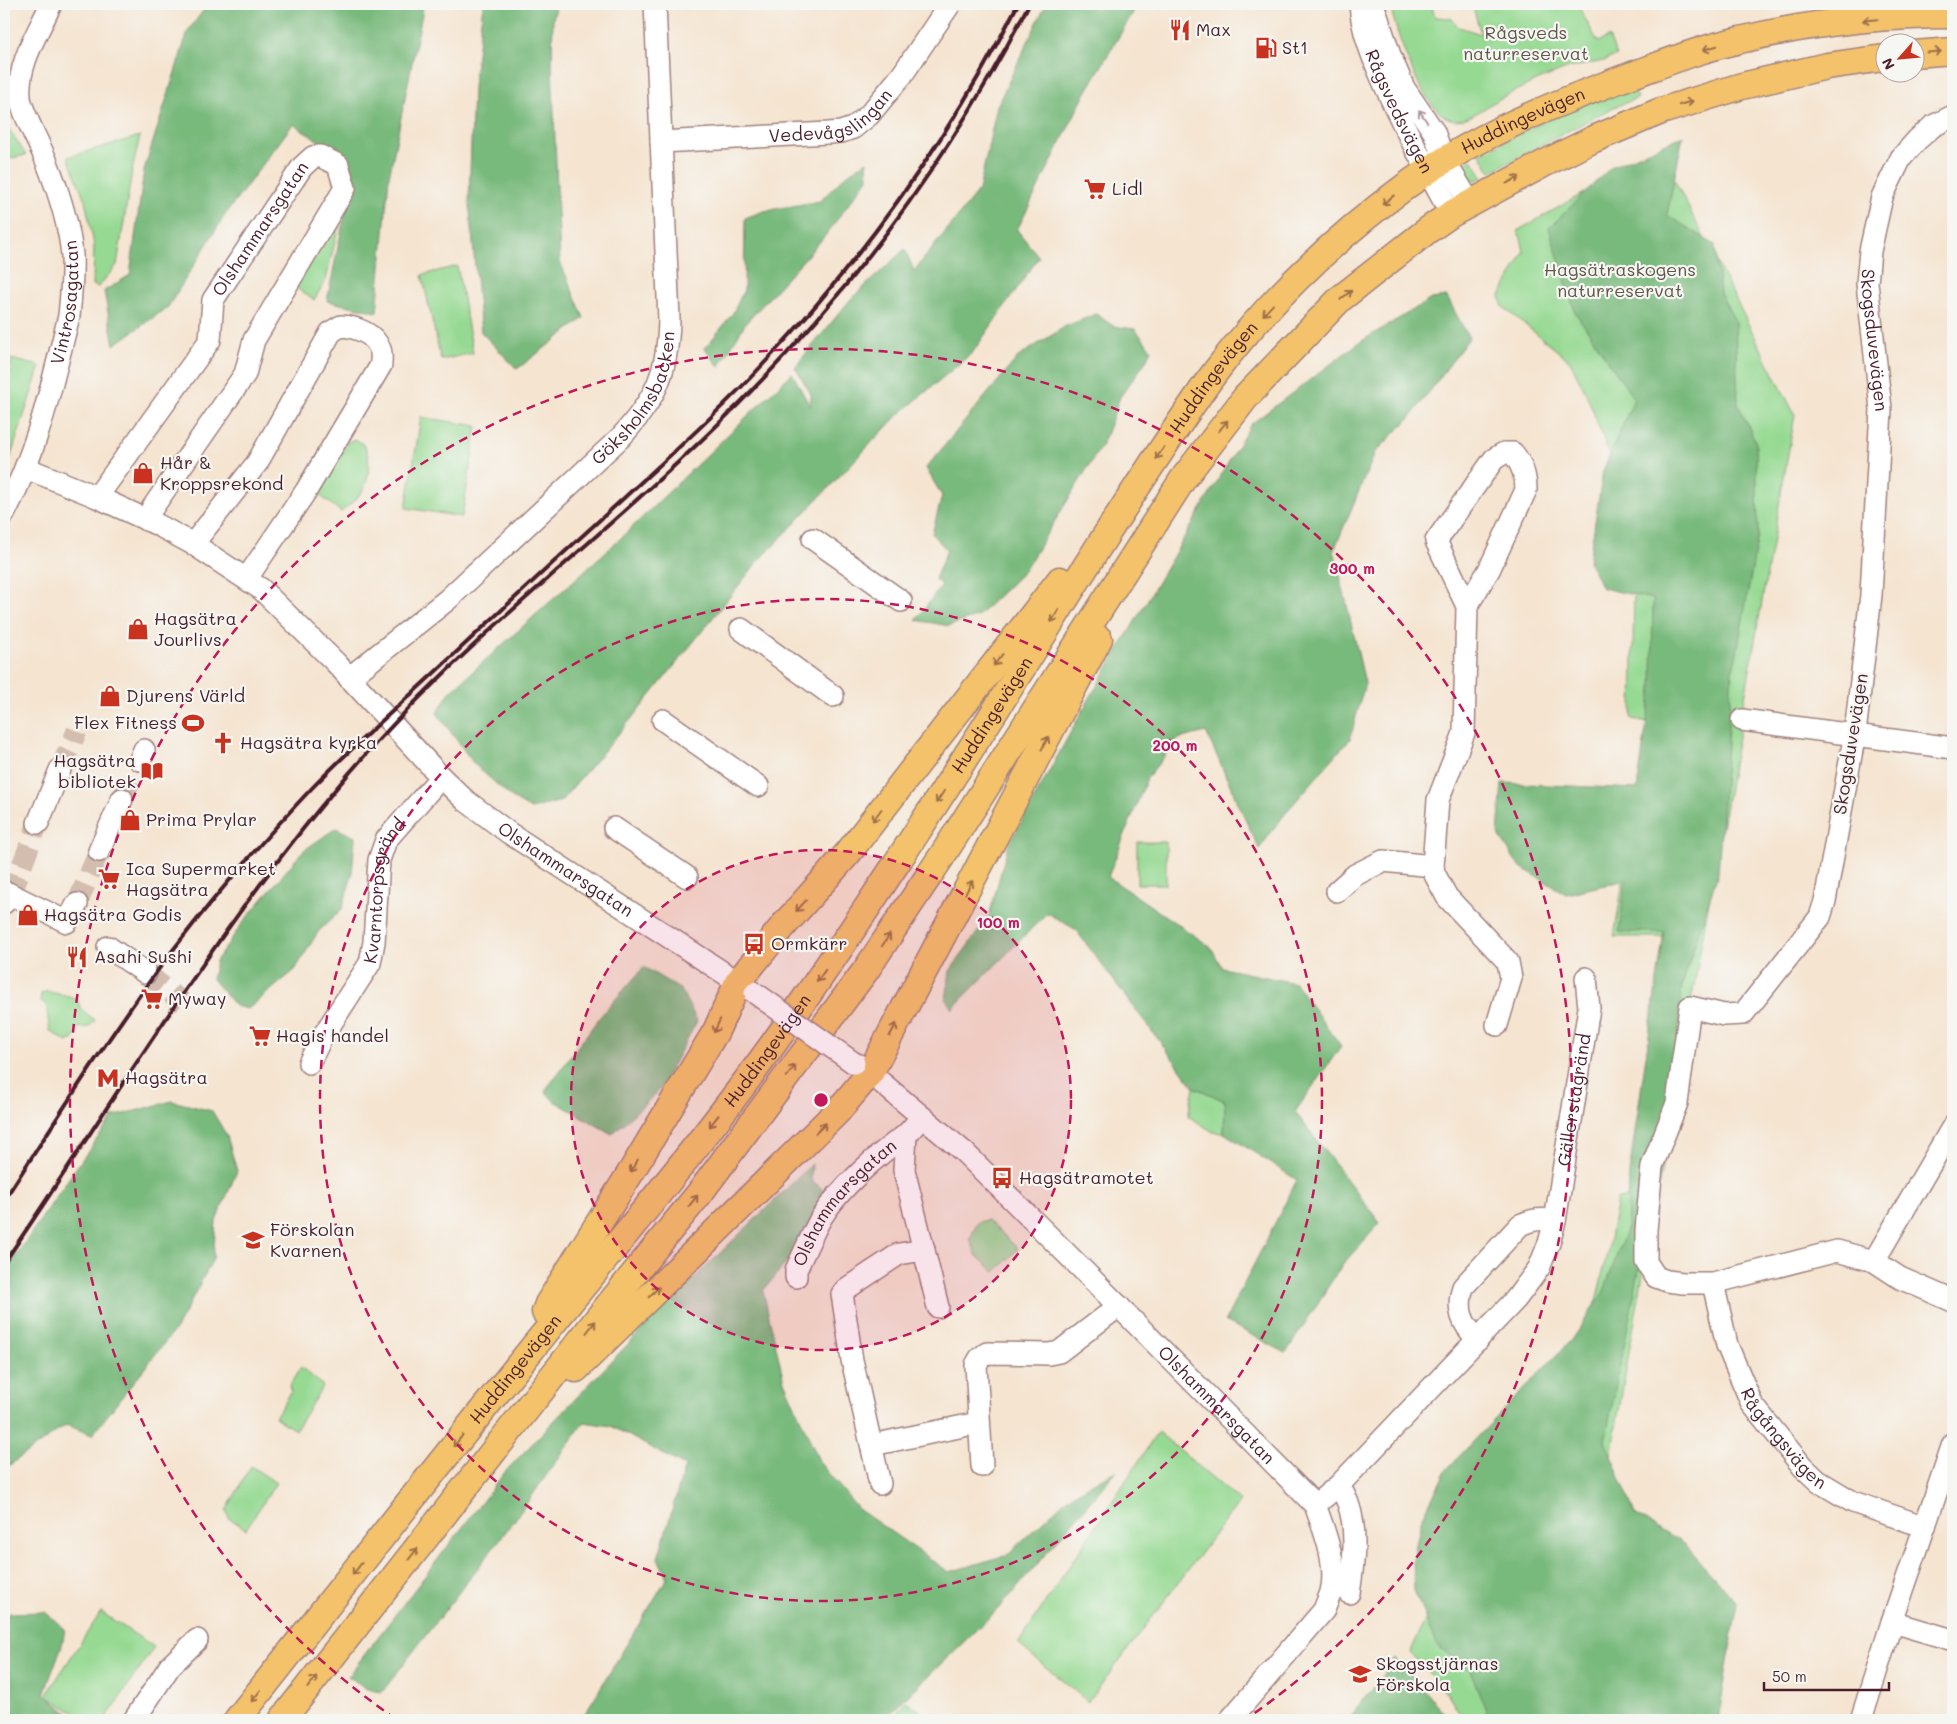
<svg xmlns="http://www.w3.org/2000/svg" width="1957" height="1724" font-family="Mali,sans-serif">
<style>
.green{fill:#95d992;stroke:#707c5e}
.forest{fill:#78b97c;stroke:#616c54}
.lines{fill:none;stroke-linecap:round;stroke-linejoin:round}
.minor-tunnel{stroke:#d3bdaf;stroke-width:21;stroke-dasharray:21 11;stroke-linecap:butt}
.minor-casing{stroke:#a0827e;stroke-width:24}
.major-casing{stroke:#a0827e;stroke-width:29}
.minor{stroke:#fff;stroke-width:21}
.major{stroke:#f4c26a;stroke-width:26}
.rail{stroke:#4a1f2b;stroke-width:4}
.minor-bridge-casing{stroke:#a0827e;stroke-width:24;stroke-linecap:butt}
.minor-bridge{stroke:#fff;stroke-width:21}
.oneway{stroke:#9f704a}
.oneway2{stroke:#ae9aa0}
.ring{fill:none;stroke:#c2185b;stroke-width:2.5;stroke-dasharray:9 6}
.labels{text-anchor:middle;stroke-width:4.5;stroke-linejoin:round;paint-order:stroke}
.poi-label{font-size:18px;fill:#4a1f2b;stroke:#f6f6f2;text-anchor:start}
.park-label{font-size:18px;fill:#60574a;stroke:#f6f6f2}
.street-label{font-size:18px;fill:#4a1f2b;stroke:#f6f6f2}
.centre{fill:#c2185b;stroke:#f6f6f2;stroke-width:2.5}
.ring-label{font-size:15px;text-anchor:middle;font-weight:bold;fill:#c2185b;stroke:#f6f6f2;stroke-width:4.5;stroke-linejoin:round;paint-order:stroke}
</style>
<rect width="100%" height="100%" fill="#f6f6f2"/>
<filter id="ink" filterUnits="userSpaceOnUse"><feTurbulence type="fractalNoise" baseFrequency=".02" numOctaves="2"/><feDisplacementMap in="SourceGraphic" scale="10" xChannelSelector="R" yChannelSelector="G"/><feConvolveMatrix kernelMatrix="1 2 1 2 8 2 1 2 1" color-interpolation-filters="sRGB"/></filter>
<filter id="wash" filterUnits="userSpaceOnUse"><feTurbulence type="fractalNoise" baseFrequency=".0096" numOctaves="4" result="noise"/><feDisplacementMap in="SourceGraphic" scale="20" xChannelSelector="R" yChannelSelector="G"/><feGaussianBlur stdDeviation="1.12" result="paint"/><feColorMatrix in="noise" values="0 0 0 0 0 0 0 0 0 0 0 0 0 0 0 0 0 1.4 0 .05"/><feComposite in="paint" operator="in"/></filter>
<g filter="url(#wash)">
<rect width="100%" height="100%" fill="#f5e4d0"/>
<path class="green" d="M1390,4H1431L1435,17L1450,18L1459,27L1481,34L1472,4H1577L1598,42L1609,37L1617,56L1607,59L1608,60C1591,64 1572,66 1556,73C1537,80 1519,89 1501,98C1488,105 1472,119 1457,120C1424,121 1395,30 1390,4Z
M1631,85L1638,98L1612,108L1491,172L1480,154L1552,117Z
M4,129L11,132L26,155L4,160Z
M140,136L132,171L117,265L98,287L93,285L94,245L85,200L68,157Z
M1659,150L1795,415L1589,1579L1606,1720H1464L1448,1694L1410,1653L1434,1601L1589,1333L1608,1249L1617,1199L1626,1198L1635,1169L1674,937H1614L1649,722L1632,719L1635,522L1588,398L1570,361L1503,307L1500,296L1524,252L1521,238L1517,231Z
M1471,159L1483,177L1466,184L1454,166Z
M343,207L326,280L314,300L293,286Z
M457,266L473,353L441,360L422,275Z
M11,359L40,366L10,459L4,470V375L11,373Z
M421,417L477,426L462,517L406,508Z
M353,440C374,440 371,481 361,493C356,500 348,506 341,512L316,492L348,442Z
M1137,842H1166V884H1137Z
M47,991L77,999L81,1009L95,1020L89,1027L78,1028L74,1039L67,1042L50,1031L46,1005L40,1000L41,994Z
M1194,1087L1225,1101L1224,1133L1213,1132L1188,1116Z
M988,1220L1018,1249L995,1272L977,1256L970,1239L978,1222Z
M301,1367L323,1386L295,1430L275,1417L291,1392L289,1386Z
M1158,1432L1240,1501L1088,1702L1018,1644Z
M251,1466L276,1483L246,1529L229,1518L226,1511Z
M101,1612L154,1647L105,1720H85L46,1695Z
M906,1701L933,1720H892Z"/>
<path class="forest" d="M208,4H424L389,177L377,312L327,301L349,193L345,158L293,124L225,215L168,307L114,345L104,291L130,275L144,170L188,31Z
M483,4H557L553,19L552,65L560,262L584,318L517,369L481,332L469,200L473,87Z
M1046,4H1138L1085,94L1017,230L1039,257L973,352L896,417L756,564L638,711L561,801L531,809L512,798L474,764L437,713L450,692L621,538L792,373L810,406L811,394L795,367L850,300L905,249L914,271L979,190L997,106Z
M1683,136L1667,215L1715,245L1720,293L1735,321L1738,404L1756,443L1758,535L1736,658L1732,672L1718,873L1682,985L1673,1100L1605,1441L1635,1514L1685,1545L1738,1604L1718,1720H1490L1470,1670L1436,1645L1414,1590L1413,1560L1421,1521L1446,1470L1571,1340L1603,1294L1627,1227L1629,1173L1664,932H1619L1626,880L1566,894L1519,866L1498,834L1502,783L1637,789L1652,688L1653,599L1602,588L1589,561L1603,471L1634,399L1575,312L1549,228L1611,167Z
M867,161L868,178L825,236L745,324L719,367L705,348L732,315L744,290L745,218L764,211L820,201L845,176Z
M1447,297L1469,338L1410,418L1375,453L1334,550L1365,683L1350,739L1288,810L1259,849L1206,732L1178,739L1147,778L1108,877L1211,947L1222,968L1295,983L1341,1046L1295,1112L1380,1223L1342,1265L1286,1353L1225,1321L1297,1180L1224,1133L1225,1101L1194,1087L1075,929L1047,913L952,1009L946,1000L950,971L989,916L1008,846L1084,708L1251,424L1360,342L1431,299Z
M1096,314L1113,326L1135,329L1151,349L1146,361L1120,397L1103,443L1024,571L978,616L949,626L916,620L942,585L935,579L947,550L932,534L942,496L926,468L1018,357L1066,326Z
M336,828L355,837L352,875L342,909L318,932L295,970L248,1009L235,1006L212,979L216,961L244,921L303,851Z
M644,967L681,990L697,1021L659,1091L612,1134L554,1101L545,1091L599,1018Z
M172,1101L212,1111L227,1136L237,1171L216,1221L213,1259L177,1327L92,1435L66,1425L4,1469V1273L76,1168L113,1117Z
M812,1164L811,1180L830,1195L786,1263L763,1291L784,1381L820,1463L858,1509L949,1572L1007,1555L1070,1496L1117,1470L1005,1602L883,1720H581L667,1578L658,1558L685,1466L611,1426L584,1422L514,1521L382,1692L367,1689L348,1676L505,1472L652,1319Z
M45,1612L65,1629L62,1645L44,1694L77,1720H4V1621L9,1613Z
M1395,1659L1451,1720H1348Z"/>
</g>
<g filter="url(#ink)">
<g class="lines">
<path class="minor-tunnel" d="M60,770L77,731
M122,799L140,760
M11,895L38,823
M77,904L99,851
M146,973L183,1003"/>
<g class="minor-casing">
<g id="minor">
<path id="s1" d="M1360,4C1362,31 1372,56 1383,81C1403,127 1427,170 1451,214"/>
<path d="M1373,4L1390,55L1404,88L1434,132L1444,160L1470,203"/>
<path id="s2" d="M1953,116L1933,126L1917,140L1901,158L1882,197L1870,251L1867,283L1881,409L1871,595L1855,733L1825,901L1820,917L1743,1014L1724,1015L1690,1007L1677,1103L1652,1166L1646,1230V1262L1656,1277L1667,1281L1683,1283H1713L1837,1251L1874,1261L1900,1278L1953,1301"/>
<path id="s3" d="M661,142L828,133L841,132L853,128L869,115L902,75L950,4"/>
<path id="s4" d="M26,468L97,497L156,524L193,544L261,589L336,663L441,777L465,800L509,833L750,990"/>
<path id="s5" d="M97,497L210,340L213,300L302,167L313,157L320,156L338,165L345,188L254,340L245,374L153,507L146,520"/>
<path id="s6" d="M4,514C37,453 52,384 69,316C71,296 73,276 72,255C69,223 58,190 46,160C40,145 21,110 20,97C17,64 38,33 51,4"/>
<path d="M813,539L901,601"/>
<path d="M193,544L257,463L331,332L341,326C356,327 374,333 380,349C382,353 381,361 381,365L306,491L247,578"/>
<path d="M1467,606L1489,570L1526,490C1526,476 1522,464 1513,453H1504L1494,459L1436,541L1467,606L1464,733L1438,800L1433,866L1434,873L1447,897L1508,962L1511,978L1497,1025"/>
<path d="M741,629L833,696"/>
<path id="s7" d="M349,678L447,600L621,437C656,398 668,373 669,319L655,4"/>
<path d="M663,720L758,786"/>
<path d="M1742,720L1953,748"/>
<path d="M140,760L144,750"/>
<path d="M38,823L60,770"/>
<path d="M614,828L687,877"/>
<path d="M99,851L122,799"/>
<path d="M1337,891L1355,875L1383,861L1433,866"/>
<path d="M4,903L8,893L67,922L77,904"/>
<path d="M108,947L146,973"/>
<path id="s8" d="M309,1063L321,1039L370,963L374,942L379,860L386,840L441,777"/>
<path id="s9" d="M857,1064L870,1073L964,1152L1077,1264L1315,1505C1324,1530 1338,1564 1331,1592C1329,1598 1326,1604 1324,1610L1230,1720"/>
<path d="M922,1117L906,1135L904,1170L938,1307"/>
<path d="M1874,1261L1953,1126"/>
<path id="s10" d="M796,1277V1270C804,1253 812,1234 821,1218C839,1189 878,1154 906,1135"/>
<path id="s11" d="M1713,1283L1727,1345L1752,1404L1803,1467L1818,1481L1853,1502L1925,1527"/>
<path d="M1478,1340C1462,1324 1456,1310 1463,1287L1520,1225C1532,1219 1542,1218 1555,1221"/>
<path d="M872,1445L978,1423"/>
<path d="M982,1466L976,1365L980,1358L987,1353L1049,1354L1059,1352L1119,1306"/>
<path d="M880,1484L852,1360L842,1294L846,1289L899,1254L924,1250"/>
<path d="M1344,1494C1359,1523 1354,1561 1349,1593"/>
<path id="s12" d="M1315,1505L1339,1485L1516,1299L1539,1268L1549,1243L1555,1221L1589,1008L1586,978"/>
<path d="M1892,1622L1953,1640"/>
<path d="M134,1720L170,1666L197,1640"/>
<path d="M1861,1720L1892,1622L1953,1444"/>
</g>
</g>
<g class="major-casing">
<g id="major">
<path d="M1914,54L1953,51"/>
<path d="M545,1312L548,1304L631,1172L716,1031L738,982L784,925L848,853L1060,580"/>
<path d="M576,1369L838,1111L870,1073L877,1060L1099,639"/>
<path id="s13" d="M237,1720C339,1591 440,1462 544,1334C623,1236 706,1139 779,1036C869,909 953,778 1036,646C1081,574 1125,503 1173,433C1187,412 1201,391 1216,371C1269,301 1335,238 1406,186C1474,136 1553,104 1632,75C1668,62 1703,48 1740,40C1810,23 1882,15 1953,15"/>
<path d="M282,1720L603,1312L699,1194L866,970L942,856L1183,479L1246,397L1340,299L1428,230L1451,214L1545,163L1594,139L1661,111L1742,86L1827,66L1884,58"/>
</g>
</g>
<use href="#minor" class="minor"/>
<use href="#major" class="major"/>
<path class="rail" d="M4,1200C59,1116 112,1030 173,950C216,894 263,840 312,788C351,748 392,712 433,674C497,614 561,555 625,497C674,452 723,408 768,359C867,253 952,133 1018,4
M4,1263C124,1087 231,902 376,743C477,632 598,540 706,436C837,311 947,165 1029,4"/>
<g class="minor-bridge-casing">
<path id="minor-bridge" d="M755,993L854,1063"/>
</g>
<use href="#minor-bridge" class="minor-bridge"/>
</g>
<defs><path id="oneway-shaft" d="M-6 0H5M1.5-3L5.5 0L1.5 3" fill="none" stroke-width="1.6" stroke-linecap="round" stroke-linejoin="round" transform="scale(1.25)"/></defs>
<g class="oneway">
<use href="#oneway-shaft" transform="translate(1870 20) rotate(175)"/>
<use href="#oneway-shaft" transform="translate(1710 48) rotate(163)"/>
<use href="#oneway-shaft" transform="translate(1934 52) rotate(-4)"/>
<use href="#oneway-shaft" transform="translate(1686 103) rotate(-18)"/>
<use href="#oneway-shaft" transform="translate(1513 180) rotate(-28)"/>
<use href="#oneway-shaft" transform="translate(1388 200) rotate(142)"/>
<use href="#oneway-shaft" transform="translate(1346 295) rotate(-39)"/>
<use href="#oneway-shaft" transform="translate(1268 310) rotate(132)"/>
<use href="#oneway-shaft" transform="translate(1223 426) rotate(-51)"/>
<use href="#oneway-shaft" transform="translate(1160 453) rotate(125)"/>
<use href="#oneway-shaft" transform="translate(1055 616) rotate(122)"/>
<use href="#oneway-shaft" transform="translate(998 660) rotate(128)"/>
<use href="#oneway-shaft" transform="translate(1045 743) rotate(-62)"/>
<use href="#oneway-shaft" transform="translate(940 797) rotate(123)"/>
<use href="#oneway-shaft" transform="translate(877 815) rotate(127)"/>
<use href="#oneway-shaft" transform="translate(969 887) rotate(-62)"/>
<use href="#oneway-shaft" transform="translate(801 906) rotate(132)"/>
<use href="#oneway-shaft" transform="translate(886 940) rotate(-56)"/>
<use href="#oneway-shaft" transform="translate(821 976) rotate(125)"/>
<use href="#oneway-shaft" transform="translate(717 1026) rotate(115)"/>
<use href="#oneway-shaft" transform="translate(893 1030) rotate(-61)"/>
<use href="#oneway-shaft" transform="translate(791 1071) rotate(-53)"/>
<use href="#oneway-shaft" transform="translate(714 1121) rotate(128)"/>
<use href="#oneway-shaft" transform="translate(821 1128) rotate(-44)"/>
<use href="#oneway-shaft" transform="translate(634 1166) rotate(121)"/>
<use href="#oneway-shaft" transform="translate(693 1201) rotate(-51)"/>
<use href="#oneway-shaft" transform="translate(654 1292) rotate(-45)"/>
<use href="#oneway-shaft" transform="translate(591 1327) rotate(-52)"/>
<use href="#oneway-shaft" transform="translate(458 1441) rotate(129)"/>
<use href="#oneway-shaft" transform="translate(413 1554) rotate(-52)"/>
<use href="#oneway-shaft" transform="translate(357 1569) rotate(128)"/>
<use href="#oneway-shaft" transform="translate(312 1682) rotate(-52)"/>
<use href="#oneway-shaft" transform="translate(256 1696) rotate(128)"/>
</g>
<use class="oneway2" href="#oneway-shaft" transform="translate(1423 116) rotate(-124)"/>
</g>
<circle cx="821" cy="1100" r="250" fill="#c2185b" fill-opacity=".12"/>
<g class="ring">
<circle cx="821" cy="1100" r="250"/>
<circle cx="821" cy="1100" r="501"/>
<path d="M396 1719A751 751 0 1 1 1246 1719"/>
</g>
<defs>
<g id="restaurant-bare" transform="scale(1.725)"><path d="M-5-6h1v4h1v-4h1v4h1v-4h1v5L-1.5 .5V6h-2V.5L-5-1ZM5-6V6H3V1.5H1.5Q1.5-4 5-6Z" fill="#c8321e" stroke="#f6f6f2" stroke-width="2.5" paint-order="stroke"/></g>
<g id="fuel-bare" transform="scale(1.725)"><path d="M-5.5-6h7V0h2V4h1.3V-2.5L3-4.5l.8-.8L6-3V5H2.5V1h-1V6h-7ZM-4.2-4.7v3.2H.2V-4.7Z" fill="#c8321e" stroke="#f6f6f2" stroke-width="2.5" paint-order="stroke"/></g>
<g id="supermarket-bare" transform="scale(1.725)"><path d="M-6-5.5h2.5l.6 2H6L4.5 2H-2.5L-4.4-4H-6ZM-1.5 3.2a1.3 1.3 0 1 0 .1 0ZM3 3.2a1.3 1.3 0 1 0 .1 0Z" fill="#c8321e" stroke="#f6f6f2" stroke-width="2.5" paint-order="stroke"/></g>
<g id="shop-bare" transform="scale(1.725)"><path d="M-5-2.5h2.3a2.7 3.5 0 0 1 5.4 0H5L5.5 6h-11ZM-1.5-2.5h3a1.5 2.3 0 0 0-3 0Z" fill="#c8321e" stroke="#f6f6f2" stroke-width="2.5" paint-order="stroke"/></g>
<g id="stadium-bare" transform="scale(1.725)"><path d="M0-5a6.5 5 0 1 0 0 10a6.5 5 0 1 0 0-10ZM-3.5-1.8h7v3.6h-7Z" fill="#c8321e" stroke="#f6f6f2" stroke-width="2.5" paint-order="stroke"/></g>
<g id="church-bare" transform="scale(1.725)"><path d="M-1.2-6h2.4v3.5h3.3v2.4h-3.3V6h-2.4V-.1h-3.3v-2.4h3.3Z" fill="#c8321e" stroke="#f6f6f2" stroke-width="2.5" paint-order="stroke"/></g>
<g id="library-bare" transform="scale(1.725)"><path d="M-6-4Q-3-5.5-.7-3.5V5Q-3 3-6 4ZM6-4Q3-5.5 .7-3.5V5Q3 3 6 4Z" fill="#c8321e" stroke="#f6f6f2" stroke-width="2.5" paint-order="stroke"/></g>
<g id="bus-bare" transform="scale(1.725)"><path d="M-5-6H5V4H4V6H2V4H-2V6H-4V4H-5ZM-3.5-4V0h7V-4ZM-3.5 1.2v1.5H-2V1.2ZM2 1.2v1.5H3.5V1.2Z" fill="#c8321e" stroke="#f6f6f2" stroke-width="2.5" paint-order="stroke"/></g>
<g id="metro-bare" transform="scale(1.725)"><path d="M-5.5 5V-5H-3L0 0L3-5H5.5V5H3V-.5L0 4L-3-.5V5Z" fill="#c8321e" stroke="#f6f6f2" stroke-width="2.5" paint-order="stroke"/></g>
<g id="school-bare" transform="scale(1.725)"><path d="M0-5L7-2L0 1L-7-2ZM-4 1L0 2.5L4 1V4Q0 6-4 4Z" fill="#c8321e" stroke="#f6f6f2" stroke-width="2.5" paint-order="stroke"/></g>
</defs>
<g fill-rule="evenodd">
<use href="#restaurant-bare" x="1180" y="30"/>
<use href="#fuel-bare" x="1266" y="48"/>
<use href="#supermarket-bare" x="1095" y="189"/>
<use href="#shop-bare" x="143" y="473"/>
<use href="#shop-bare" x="138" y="629"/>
<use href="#shop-bare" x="110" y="696"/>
<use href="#stadium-bare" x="193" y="723"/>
<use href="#church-bare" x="223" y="743"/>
<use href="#library-bare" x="152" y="771"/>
<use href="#shop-bare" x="130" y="820"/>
<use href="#supermarket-bare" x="109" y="879"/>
<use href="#shop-bare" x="28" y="915"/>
<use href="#bus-bare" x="754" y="944"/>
<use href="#restaurant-bare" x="77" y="957"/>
<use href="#supermarket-bare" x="152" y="999"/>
<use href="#supermarket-bare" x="260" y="1036"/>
<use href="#metro-bare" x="108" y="1078"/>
<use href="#bus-bare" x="1002" y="1178"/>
<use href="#school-bare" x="253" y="1240"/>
<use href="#school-bare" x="1360" y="1674"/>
</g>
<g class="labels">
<g class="poi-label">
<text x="1196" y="36">Max</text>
<text x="1282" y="54">St1</text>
<text x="1112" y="195">Lidl</text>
<text x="160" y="469">Hår &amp;<tspan x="160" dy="21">Kroppsrekond</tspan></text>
<text x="154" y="625">Hagsätra<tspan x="154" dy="21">Jourlivs</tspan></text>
<text x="126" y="702">Djurens Värld</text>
<text x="177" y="729" text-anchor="end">Flex Fitness</text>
<text x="240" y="749">Hagsätra kyrka</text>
<text x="136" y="767" text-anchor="end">Hagsätra<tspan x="136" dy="21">bibliotek</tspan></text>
<text x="146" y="826">Prima Prylar</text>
<text x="126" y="875">Ica Supermarket<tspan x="126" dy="21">Hagsätra</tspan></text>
<text x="44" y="921">Hagsätra Godis</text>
<text x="771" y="950">Ormkärr</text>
<text x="94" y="963">Asahi Sushi</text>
<text x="168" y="1005">Myway</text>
<text x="276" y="1042">Hagis handel</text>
<text x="125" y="1084">Hagsätra</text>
<text x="1019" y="1184">Hagsätramotet</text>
<text x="270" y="1236">Förskolan<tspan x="270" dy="21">Kvarnen</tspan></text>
<text x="1376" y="1670">Skogsstjärnas<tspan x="1376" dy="21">Förskola</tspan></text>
</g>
<g class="park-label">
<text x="1526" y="39">Rågsveds<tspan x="1526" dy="21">naturreservat</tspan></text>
<text x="1620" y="276">Hagsätraskogens<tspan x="1620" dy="21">naturreservat</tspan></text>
</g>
<g class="street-label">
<text dy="6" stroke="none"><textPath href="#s3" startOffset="176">Vedevågslingan</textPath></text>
<text dy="6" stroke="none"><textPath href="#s1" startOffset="115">Rågsvedsvägen</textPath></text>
<text dy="6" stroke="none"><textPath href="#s13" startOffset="2069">Huddingevägen</textPath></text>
<text dy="6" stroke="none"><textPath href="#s5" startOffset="319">Olshammarsgatan</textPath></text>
<text dy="6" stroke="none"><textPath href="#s6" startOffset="222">Vintrosagatan</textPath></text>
<text dy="6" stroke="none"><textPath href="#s2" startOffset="256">Skogsduvevägen</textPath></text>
<text dy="6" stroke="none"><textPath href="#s13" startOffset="1662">Huddingevägen</textPath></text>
<text dy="6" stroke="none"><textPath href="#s7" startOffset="405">Göksholmsbacken</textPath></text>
<text dy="6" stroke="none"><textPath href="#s13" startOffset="1258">Huddingevägen</textPath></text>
<text transform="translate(1851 744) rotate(-81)" y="6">Skogsduvevägen</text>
<text dy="6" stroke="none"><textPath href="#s4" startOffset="681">Olshammarsgatan</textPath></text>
<text dy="6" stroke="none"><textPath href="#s8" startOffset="192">Kvarntorpsgränd</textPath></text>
<text dy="6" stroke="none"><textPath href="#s13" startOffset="854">Huddingevägen</textPath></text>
<text dy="6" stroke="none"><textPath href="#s12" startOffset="499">Gällerstagränd</textPath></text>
<text dy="6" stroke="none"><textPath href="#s10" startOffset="91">Olshammarsgatan</textPath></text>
<text dy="6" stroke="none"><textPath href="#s13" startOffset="448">Huddingevägen</textPath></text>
<text dy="6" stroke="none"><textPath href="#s9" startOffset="496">Olshammarsgatan</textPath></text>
<text dy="6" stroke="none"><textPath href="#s11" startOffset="174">Rågångsvägen</textPath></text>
</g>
</g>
<circle cx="821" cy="1100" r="8" class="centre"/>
<g class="ring-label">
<text x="1352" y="574">300 m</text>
<text x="1175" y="751">200 m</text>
<text x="998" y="928">100 m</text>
</g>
<rect width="1957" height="1724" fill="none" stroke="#f6f6f2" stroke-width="20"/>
<g transform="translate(1900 58) rotate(243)"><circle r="24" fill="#f6f6f2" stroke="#b1a0a2"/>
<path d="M0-4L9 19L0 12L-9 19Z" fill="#c8321e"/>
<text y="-8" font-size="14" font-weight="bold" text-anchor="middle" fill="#4a1f2b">N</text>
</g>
<path d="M1764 1682v8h125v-8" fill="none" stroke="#4a1f2b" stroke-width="2.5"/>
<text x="1772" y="1682" font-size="15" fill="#4a1f2b" stroke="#f6f6f2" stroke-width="4" paint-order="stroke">50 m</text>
</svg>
